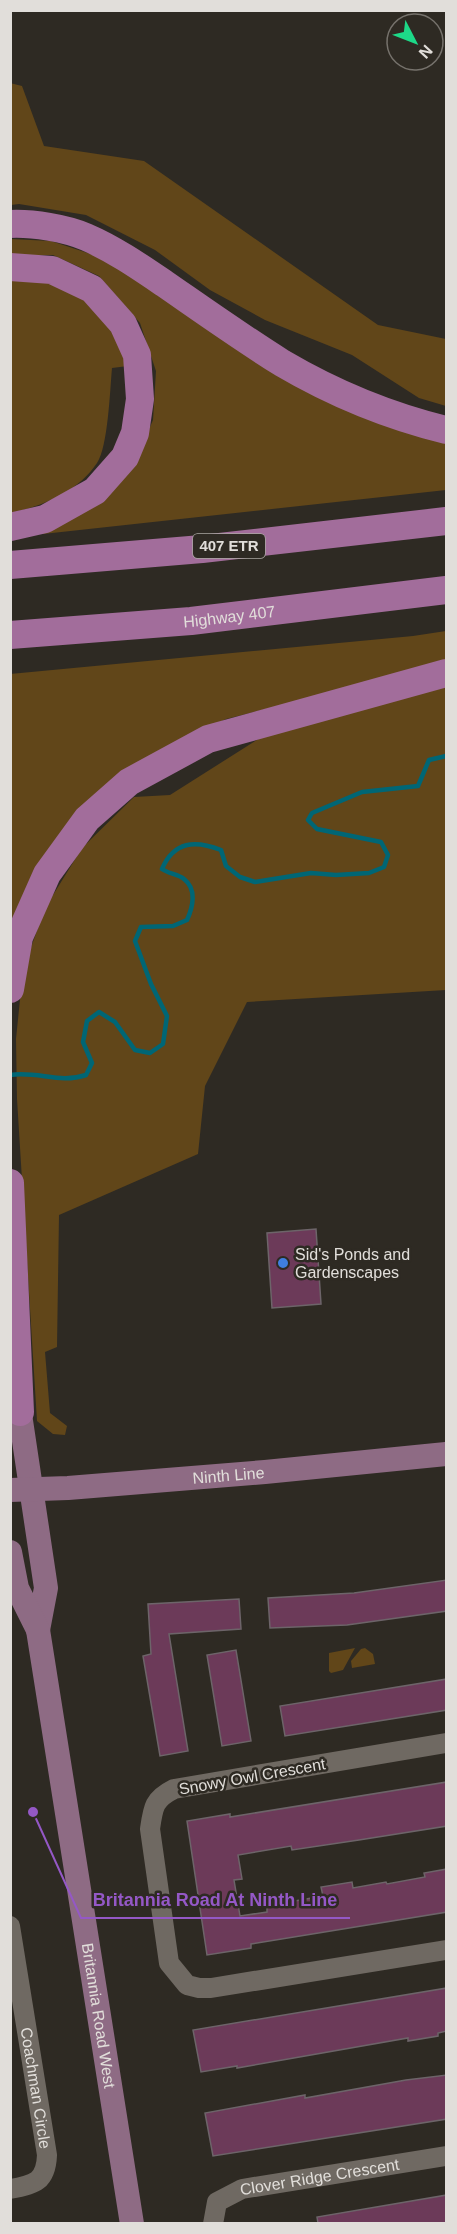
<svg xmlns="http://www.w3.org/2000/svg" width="457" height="2234" font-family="Arial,sans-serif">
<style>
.green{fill:#614619}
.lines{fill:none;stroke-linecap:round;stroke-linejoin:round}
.stream{stroke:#006675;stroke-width:4.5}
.building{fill:#6c3a59;stroke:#6d6469;stroke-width:1.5}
.minor{stroke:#6f6962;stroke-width:20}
.major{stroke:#8e6b84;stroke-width:24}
.highway{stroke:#a26d9b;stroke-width:28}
.shop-dot{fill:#3f7fe0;stroke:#2e2a23;stroke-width:2}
.labels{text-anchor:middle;stroke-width:5;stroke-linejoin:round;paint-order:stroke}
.shield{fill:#2e2a23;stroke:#aba8a3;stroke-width:1.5}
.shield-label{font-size:15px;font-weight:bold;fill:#e1deda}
.street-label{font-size:16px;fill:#e1deda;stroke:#2e2a23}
.poi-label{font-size:16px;fill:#e1deda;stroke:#2e2a23;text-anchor:start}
.leader{fill:none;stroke:#9458c6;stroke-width:2}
.callout-dot{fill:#9458c6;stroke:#2e2a23;stroke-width:2}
.callout-label{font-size:18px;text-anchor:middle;font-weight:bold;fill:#9458c6;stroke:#2e2a23;stroke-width:5;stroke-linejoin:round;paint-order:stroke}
</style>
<rect width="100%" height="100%" fill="#2e2a23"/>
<path class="green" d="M10,83L22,86L44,146L144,161L378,325L446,339V406L419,398L352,355L265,320L210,290L155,250L86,215L19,204L11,205Z
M11,239L51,241L106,259L446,442V490L43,534L42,531L135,462L153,420L156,371L140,323L99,276L53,255H11Z
M11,278C54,276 99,299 119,339C123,348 125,357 128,366L112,368C110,390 108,447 97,463C78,492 42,506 11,513Z
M446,631V664L226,719L134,765L11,932L10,674L413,636Z
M446,687V990L247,1002L205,1086L198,1154L59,1215L57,1347L45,1352L50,1413L67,1426L65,1435L53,1434L37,1421L17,1099L16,1039L23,970L45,908L82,848L134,797L170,795L271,731Z
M355,1648L343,1670L331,1673L329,1671V1653Z
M365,1648L373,1654L375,1664L352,1668L351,1661L361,1649Z"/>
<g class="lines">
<path class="stream" d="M10,1075C39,1071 59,1084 86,1075L92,1063L83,1042L87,1021L99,1012L115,1022L135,1050L150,1053L163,1044L167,1016L151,984L135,941L141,927L173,926L187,920C193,907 197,889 184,879C178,874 169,874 162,869C174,841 195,840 221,850L226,866L240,877L255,882L311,873L336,875L369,873L384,867L388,855L381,842L317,829L308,820L312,813L362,792L418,786L429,760L446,756"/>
</g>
<path class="building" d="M316,1229L321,1304L272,1308L267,1233Z
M447,1580V1611L347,1625L270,1628L268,1598L354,1593Z
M239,1599L241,1629L169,1634L188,1751L160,1756L143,1656L151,1654L148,1604Z
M236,1650L251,1741L222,1746L207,1655Z
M447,1679V1710L285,1736L280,1706Z
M447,1782V1826L359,1840L292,1850L291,1846L238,1855L242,1879L234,1880L240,1916L267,1912V1906L323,1896L321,1887L352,1882L353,1888L386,1882L387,1884L425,1877L424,1873L447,1869V1912L251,1944V1948L207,1955L187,1821L230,1814V1817Z
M447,1988V2031L438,2033V2036L408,2041V2038L237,2068V2066L201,2072L193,2030Z
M447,2075V2119L213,2156L205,2113L305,2095V2098L406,2080Z
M447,2195V2223H318L317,2217Z"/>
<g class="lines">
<g class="minor">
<path d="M446,1743L174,1789C154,1799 153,1807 150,1829L169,1963L187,1985L199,1988H211L446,1950"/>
<path id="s1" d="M10,1926L47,2155C46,2181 35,2185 10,2189"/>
<path id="s2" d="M213,2224L217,2202L242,2189L446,2156"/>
</g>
<g class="major">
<path d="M17,1394L46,1588L38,1630"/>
<path id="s3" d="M10,1490L68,1488L265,1472L446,1454"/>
<path id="s4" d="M10,1552L17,1588L38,1630L132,2224"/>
</g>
<g class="highway">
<path d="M10,224C33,223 65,228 86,237C114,249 140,267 165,284C204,311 242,338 282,363C333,393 389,416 446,430"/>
<path d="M10,267L52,270L92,289L123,324L137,355L140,399L135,433L125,457L95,491L45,519L10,527"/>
<path d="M10,565L202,549L446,521"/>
<path id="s5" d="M10,635L191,621L446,590"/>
<path d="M10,989L19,937L47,874L87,819L129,782L208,739L446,673"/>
<path d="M10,1183L20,1412"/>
</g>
</g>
<circle class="shop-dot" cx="283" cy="1263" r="6"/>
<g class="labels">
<rect class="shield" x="193" y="534" width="72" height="24" rx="4.5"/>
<g class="shield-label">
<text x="229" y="551">407 ETR</text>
</g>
<g class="street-label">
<text dy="6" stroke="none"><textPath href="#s5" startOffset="220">Highway 407</textPath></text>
<text dy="6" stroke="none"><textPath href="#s3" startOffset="219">Ninth Line</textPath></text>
<text transform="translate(252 1776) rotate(-10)" y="6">Snowy Owl Crescent</text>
<text dy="6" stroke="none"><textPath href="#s4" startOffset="474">Britannia Road West</textPath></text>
<text dy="6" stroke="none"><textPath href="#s1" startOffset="164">Coachman Circle</textPath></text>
<text dy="6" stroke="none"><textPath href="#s2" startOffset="129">Clover Ridge Crescent</textPath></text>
</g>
<g class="poi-label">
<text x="295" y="1260">Sid's Ponds and<tspan x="295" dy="18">Gardenscapes</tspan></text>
</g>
</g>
<path class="leader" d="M33 1812L81 1918H350"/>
<circle class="callout-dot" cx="33" cy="1812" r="6"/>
<g class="callout-label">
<text x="215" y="1906">Britannia Road At Ninth Line</text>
</g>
<rect width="457" height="2234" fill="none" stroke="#e1deda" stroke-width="24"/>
<g transform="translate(415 42) rotate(132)"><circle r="28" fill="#2e2a23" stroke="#76726c" stroke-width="1.5"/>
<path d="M0-4.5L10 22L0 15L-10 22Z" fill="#1dd988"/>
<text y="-9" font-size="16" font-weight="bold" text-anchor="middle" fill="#e1deda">N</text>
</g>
</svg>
